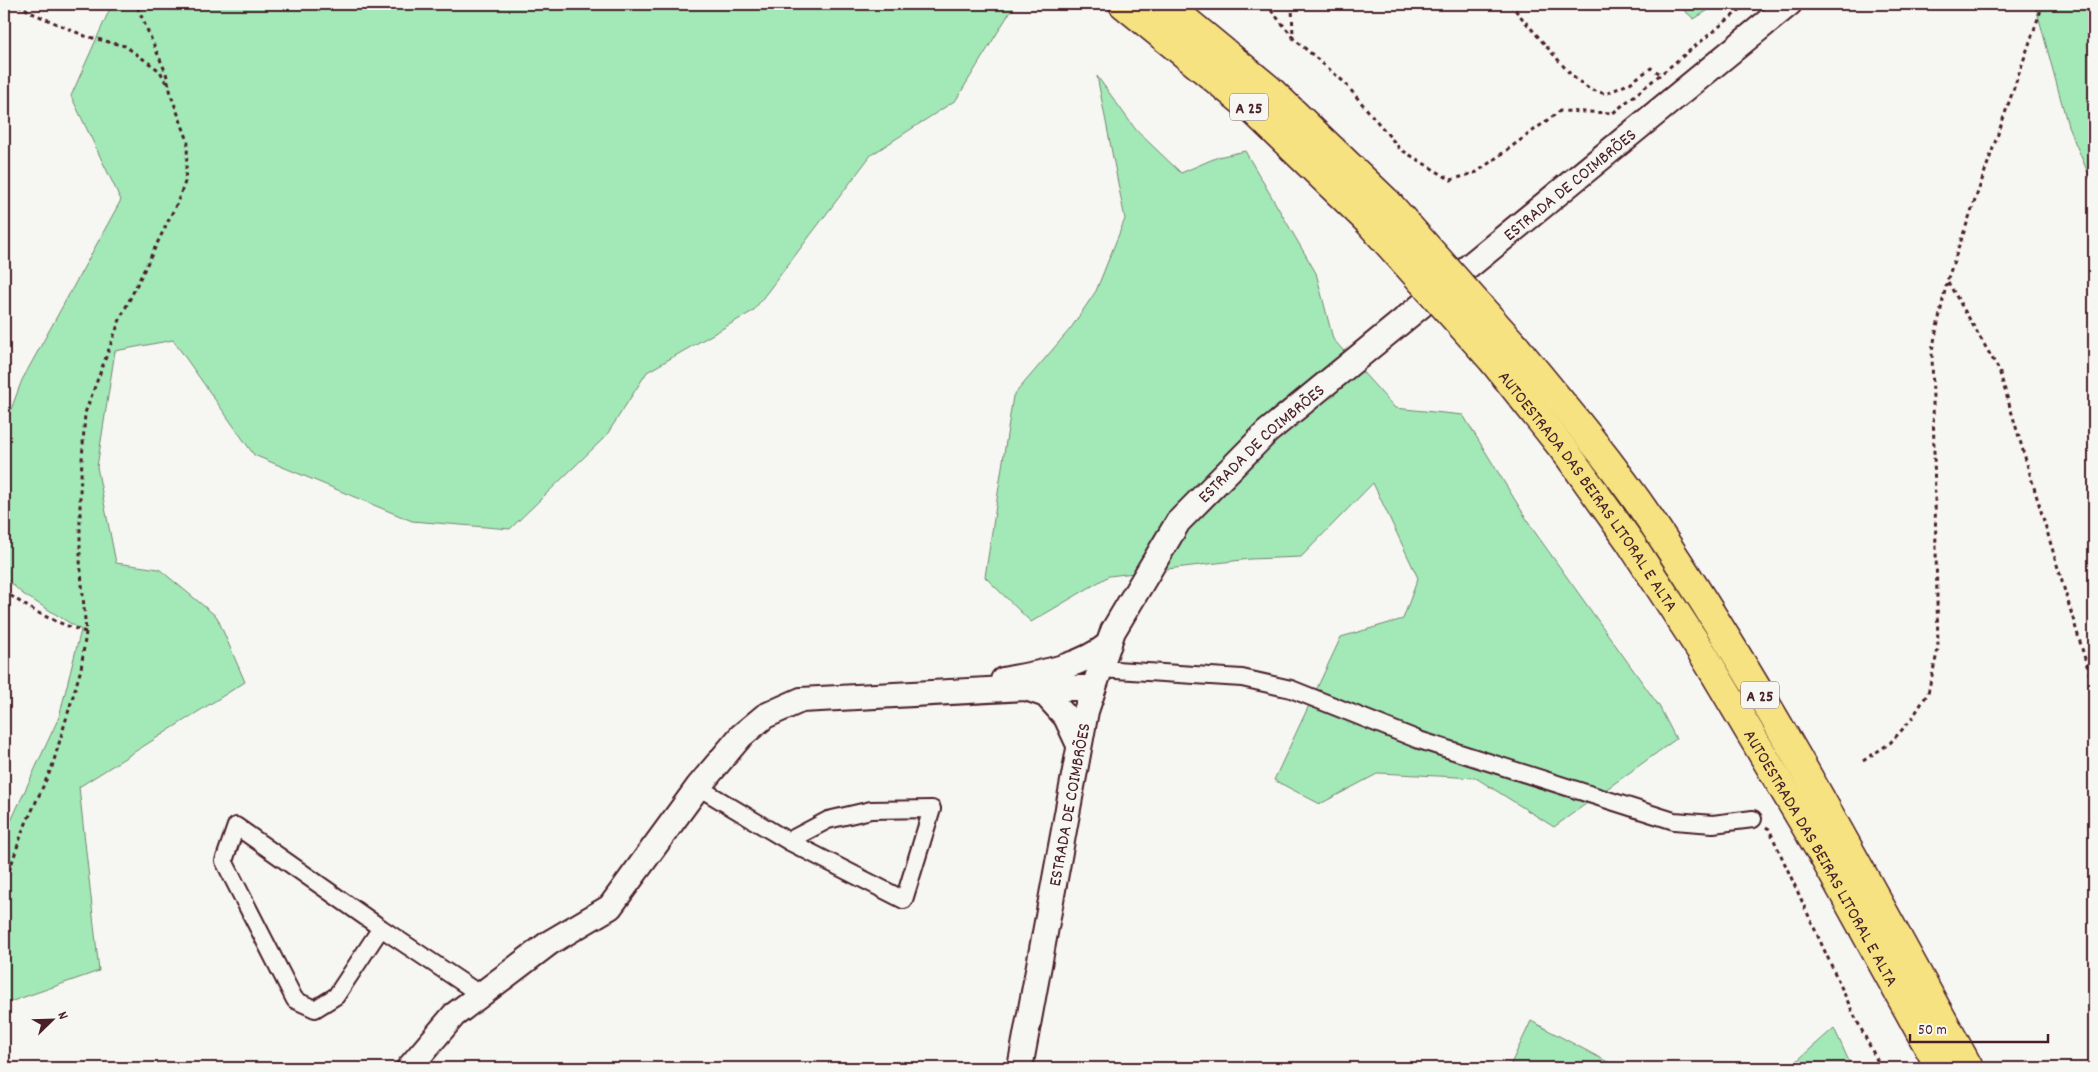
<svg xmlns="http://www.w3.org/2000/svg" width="2098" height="1072" font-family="Dekko,sans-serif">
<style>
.green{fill:#a2e9b7;stroke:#768471}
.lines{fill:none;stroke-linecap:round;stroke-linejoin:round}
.street-casing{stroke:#4a1f2b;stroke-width:20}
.secondary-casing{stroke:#4a1f2b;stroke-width:28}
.highway-casing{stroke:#4a1f2b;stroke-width:31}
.path{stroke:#4a1f2b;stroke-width:3;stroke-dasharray:4 4;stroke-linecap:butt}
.street{stroke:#f6f6f2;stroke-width:16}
.secondary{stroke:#f6f6f2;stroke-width:24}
.highway{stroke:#f6e281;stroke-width:28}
.highway-bridge-casing{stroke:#4a1f2b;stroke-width:31;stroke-linecap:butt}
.highway-bridge{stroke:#f6e281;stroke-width:28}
.labels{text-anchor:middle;stroke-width:4.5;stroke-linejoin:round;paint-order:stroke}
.shield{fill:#f6f6f2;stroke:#7e6067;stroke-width:1}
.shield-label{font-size:16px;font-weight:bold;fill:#4a1f2b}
.street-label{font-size:18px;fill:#4a1f2b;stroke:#f6f6f2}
</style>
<rect width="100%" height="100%" fill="#f6f6f2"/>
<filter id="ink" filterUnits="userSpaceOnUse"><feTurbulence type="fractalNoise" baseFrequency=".02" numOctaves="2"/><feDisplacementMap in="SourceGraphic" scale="10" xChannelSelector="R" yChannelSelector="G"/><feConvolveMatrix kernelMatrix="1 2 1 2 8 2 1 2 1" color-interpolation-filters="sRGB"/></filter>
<g filter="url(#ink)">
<path class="green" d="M112,4H1015L956,100L871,155L753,311L647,372L606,436L510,529L412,521L254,455L173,340L115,351L97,467L116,563L159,569L217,617L245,682L79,787L99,971L4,1004V836L59,717L81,630L23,594L4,577V428L22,380L121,200L71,96Z
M1677,4H1718L1694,19Z
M2035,4H2094V187L2068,126Z
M1097,76L1136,130L1181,173L1218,157L1245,151L1316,273L1333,339L1395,408L1463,415L1534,531L1659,706L1676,739L1554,827L1476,778L1379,773L1320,804L1274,780L1341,637L1403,619L1418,578L1373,483L1301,557L1250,559L1109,576L1031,622L985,577L1013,396L1071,328L1096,291L1125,219Z
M1531,1021L1619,1068H1509Z
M1834,1028L1852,1068H1789Z"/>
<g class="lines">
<g class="street-casing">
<path id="street" d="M1100,669L1242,678L1291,689L1419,740L1674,821L1713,824L1753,819
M698,787L788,841L904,900L932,809L871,810L828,820L788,841
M381,928L236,826L224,861L295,1000L315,1009L336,996L381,928L481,995"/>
</g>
<g class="secondary-casing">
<g id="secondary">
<path d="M1003,680C1039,673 1079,668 1109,644"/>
<path d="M1030,688H1093"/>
<path d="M409,1068L454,1015L549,943L610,907L698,787L741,736L765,716L801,700L1026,688L1046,695L1066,717L1079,745"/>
<path id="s1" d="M1020,1068L1086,711L1113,631L1178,522L1267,432L1789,4"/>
</g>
</g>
<g class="highway-casing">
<g id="highway">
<path d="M1123,4L1253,110L1367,220"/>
<path d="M1166,4L1269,89L1388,203"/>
<path d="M1514,345C1562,403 1610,460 1652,522C1769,696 1868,884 1969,1068"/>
<path id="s2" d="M1494,362L1568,455L1630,542L1705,657L1822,854L1940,1068"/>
</g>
</g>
<path class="path" d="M18,4L32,13L85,36L125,46L160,71L167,85
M1266,4L1293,37
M1292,4L1293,38L1344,82L1400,149L1451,180L1477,172L1560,111L1613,113L1747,4
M1510,4L1572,76L1589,89L1606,94L1630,83L1651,68L1659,73
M1948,282L1999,370L2094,689
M4,591C32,611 53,622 86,632
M1863,761L1890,743L1911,720L1928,693L1938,649L1932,351L1947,281L2043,4
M1766,827L1769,829L1853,1013L1881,1068
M4,886L23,830L52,767L81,669L86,632L80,560V492L85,413L121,317L177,203L185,182L188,141L172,98L166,73L136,4"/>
<use href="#street" class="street"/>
<use href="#secondary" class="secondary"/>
<use href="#highway" class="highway"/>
<g class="highway-bridge-casing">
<path id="highway-bridge" d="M1388,203L1514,345
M1367,220L1494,362"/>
</g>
<use href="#highway-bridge" class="highway-bridge"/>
</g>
</g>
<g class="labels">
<g class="shield">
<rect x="1230" y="93.5" width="38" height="27" rx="4"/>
<rect x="1741" y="681.5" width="38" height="27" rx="4"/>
</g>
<g class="shield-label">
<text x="1249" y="113">A 25</text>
<text x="1760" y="701">A 25</text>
</g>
<g class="street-label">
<text dy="6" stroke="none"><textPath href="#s1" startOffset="1092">ESTRADA DE COIMBRÕES</textPath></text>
<text dy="6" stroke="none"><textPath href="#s1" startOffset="689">ESTRADA DE COIMBRÕES</textPath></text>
<text dy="6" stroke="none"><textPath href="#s2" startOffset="160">AUTOESTRADA DAS BEIRAS LITORAL E ALTA</textPath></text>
<text dy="6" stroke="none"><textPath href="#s1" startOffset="268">ESTRADA DE COIMBRÕES</textPath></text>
<text dy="6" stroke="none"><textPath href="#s2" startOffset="595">AUTOESTRADA DAS BEIRAS LITORAL E ALTA</textPath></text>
</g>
</g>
<rect width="2098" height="1072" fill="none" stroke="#f6f6f2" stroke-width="20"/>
<rect x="10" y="10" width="2078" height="1052" fill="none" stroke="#4a1f2b" stroke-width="2" filter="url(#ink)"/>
<g transform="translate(52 1020) rotate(67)" stroke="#f6f6f2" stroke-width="4" paint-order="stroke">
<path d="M0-4L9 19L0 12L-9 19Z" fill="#4a1f2b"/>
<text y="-8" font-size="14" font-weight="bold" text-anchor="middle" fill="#4a1f2b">N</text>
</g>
<path d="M1910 1034v8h138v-8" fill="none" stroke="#4a1f2b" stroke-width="2.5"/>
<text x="1918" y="1034" font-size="15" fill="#4a1f2b" stroke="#f6f6f2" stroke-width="4" paint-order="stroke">50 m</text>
</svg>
